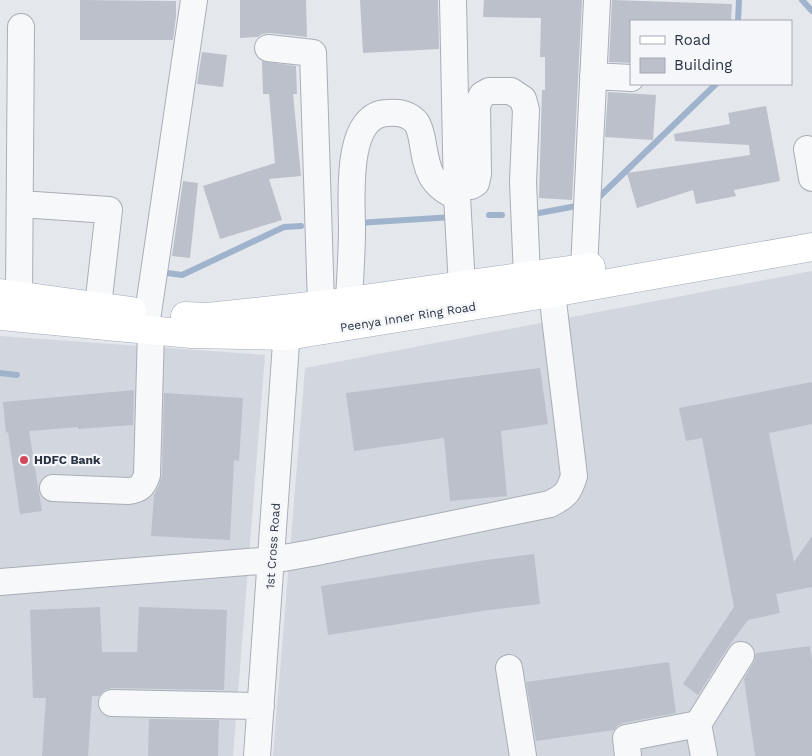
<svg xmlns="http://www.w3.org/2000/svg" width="812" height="756" font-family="'Work Sans',sans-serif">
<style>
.built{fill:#d2d6de}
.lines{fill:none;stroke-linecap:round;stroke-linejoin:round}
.stream{stroke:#9fb4cc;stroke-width:6}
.building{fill:#bbc0ca}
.minor-casing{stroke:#a9aeb7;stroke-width:28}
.major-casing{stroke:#a3abb8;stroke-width:29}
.minor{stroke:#f7f8fa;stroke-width:26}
.major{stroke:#fff;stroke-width:28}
.poi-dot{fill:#d1495b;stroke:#f4f6f9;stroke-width:2}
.labels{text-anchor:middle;stroke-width:4.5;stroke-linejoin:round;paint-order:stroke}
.street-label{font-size:12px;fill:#2b3445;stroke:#f4f6f9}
.poi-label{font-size:12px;font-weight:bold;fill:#2b3445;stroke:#f4f6f9;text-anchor:start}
</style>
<rect width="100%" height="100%" fill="#e4e7ec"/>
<path class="built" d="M812,271V756H273L305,368Z
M0,336L265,355L233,756H0Z"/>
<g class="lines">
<path class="stream" d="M802,0L812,11
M738,21L739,0
M596,200L716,84
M539,213L582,205
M489,215H502
M358,223L453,217
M167,273L182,275L284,227L301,226
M0,373L17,375"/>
</g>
<path class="building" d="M80,0L176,1V16L173,40H80Z
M240,0H306L307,37L270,33L262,34L258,37L240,38Z
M360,0H438L439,49L363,53Z
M484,0H582L572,200L539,198L542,90H545V57H540L541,18L483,17Z
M612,0L732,4L731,21H631V63L609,62Z
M202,52L227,55L223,87L197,84Z
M262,61L296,66L297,94H293L301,176L269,179L282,220L220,239L203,186L275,163L269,94H263Z
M608,92L656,95L653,140L605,137Z
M766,106L780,181L734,190L736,196L696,204L693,190L637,208L627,173L750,155L749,145L675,141L674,134L730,124L728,113Z
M183,181L198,183L190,258L172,256Z
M540,368L548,424L501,431L507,496L450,501L444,438L354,451L346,393Z
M812,382V424L769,433L794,562L812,536V587L776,594L780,613L748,620L728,647L698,695L683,684L734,607L702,438L686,441L679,408Z
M134,390L133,425L78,429V427L29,431L42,511L20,514L8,432L6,433L3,402Z
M164,393L243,398L239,461L234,460L230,540L151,536L154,495L159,485L162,475Z
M534,554L540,604L489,610L328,635L321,586L486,560Z
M100,607L102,652H137L139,607L227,610L224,690L112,688L105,690L99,696H92L88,756H42L46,698H33L30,610Z
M810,646L812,660V756H755L744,679L754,662L756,653Z
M669,662L676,713L623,723L617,726L614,730L536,741L526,682Z
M149,719L219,720L218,756H148Z"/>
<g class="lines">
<g class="minor-casing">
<path id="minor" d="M453,0L457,197L462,286
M268,48L313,53L321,304
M593,76L631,78
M807,149L812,178
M457,188L471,186L476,183L478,174L477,105L482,95L489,91H511L523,99L526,110L523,182L527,277
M20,204L109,210L98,306
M584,269L597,0
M19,295L21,27
M349,301C350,277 352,253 352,229C352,200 344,113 388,113C398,112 408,113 416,122C419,126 421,134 422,139C427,168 428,184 457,197
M148,313L194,0
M53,488L128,491C140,490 143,486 147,475L151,330
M0,582L272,560L312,553L550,504C566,496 569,492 574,476L552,293
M509,668L523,756
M112,703L261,706
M698,724L704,756
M257,756L288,315
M628,756L626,738L698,724L741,655"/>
</g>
<g class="major-casing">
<path id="major" d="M0,293L132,311
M0,316L191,334L287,336L552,293L812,247
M185,316L208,317L328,304L591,267"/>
</g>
<use href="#minor" class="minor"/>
<use href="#major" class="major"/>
</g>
<circle class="poi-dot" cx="24" cy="460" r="5"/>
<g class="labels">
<g class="street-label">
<text transform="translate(408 317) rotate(-9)" y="4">Peenya Inner Ring Road</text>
<text transform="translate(273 546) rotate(-86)" y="4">1st Cross Road</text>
</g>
<g class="poi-label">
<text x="34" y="464">HDFC Bank</text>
</g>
</g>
<rect x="630" y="20" width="162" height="65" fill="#f4f6f9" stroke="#a4a8b1"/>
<rect x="640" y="36" width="25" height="8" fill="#ffffff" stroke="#a4a8b1"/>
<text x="674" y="45" font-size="15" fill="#2b3445">Road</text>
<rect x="640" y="58" width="25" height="15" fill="#bbc0ca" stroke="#a4a8b1"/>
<text x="674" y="70" font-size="15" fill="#2b3445">Building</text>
</svg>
